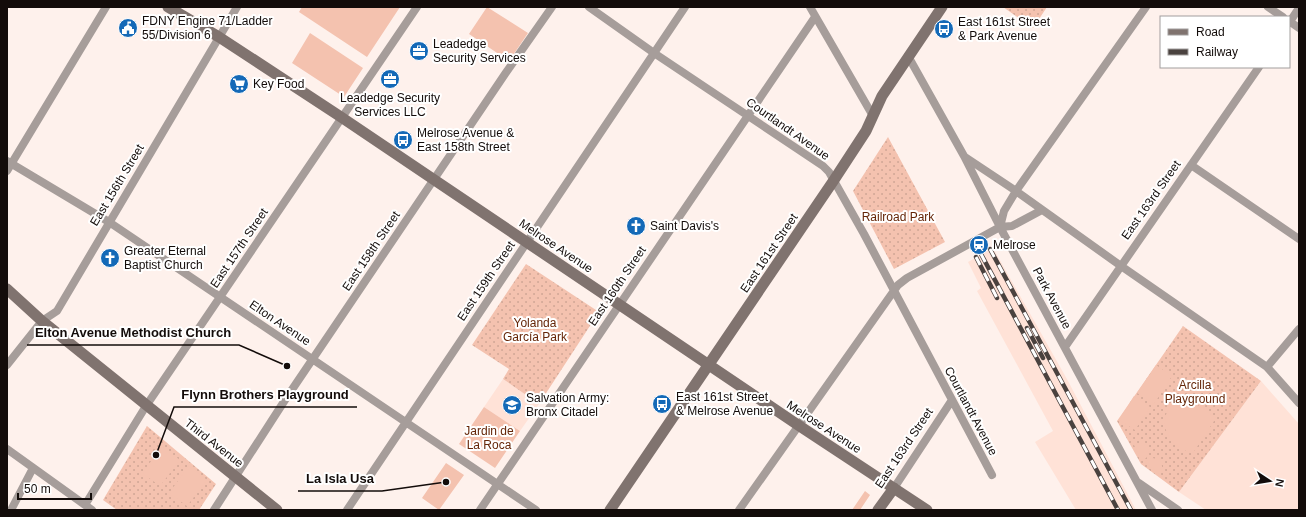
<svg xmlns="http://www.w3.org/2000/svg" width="1306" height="517" font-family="Helvetica,sans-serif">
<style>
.built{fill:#ffe2d7}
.grass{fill:url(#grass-dots)}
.garden{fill:#f4c2af}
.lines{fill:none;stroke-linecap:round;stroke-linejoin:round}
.street{stroke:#a69d9a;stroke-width:8}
.secondary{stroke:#80736f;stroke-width:11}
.rail-casing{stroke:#4a423f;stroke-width:4.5}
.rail{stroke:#fff;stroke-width:3;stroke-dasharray:9;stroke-linecap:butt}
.labels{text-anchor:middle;stroke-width:4;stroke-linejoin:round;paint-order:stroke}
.poi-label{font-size:12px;fill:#130c0a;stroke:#fff;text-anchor:start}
.street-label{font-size:12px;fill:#130c0a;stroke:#fff}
.park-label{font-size:12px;fill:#652608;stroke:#fff}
.leader{fill:none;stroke:#130c0a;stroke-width:1.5}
.callout-dot{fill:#130c0a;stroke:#fff;stroke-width:1.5}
.callout-label{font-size:13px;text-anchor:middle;font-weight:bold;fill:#130c0a;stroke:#fff;stroke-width:4;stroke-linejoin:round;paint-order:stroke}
</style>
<defs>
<pattern id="grass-dots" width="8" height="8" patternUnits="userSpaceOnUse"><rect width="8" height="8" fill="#f4c2af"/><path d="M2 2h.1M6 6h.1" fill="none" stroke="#d0a695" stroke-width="1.8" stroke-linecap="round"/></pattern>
</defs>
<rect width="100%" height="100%" fill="#fef1ec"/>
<path class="built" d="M993,248L1068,381L1136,510H1076L1035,442L1053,431L977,291L981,288L968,262Z
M503,379L539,404L520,431L484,407Z
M1261,381L1299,424V510H1206L1179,492Z"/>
<path class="grass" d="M1003,7H1047L1033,28Z
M888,137L945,242L894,269L853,191Z
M526,264L599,312L539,404L503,379L509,369L472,345Z
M1183,326L1261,381L1179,492L1141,464L1117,421Z
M147,426L216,484L199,510H117L103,500Z"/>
<path class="garden" d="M302,7H400L367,57L299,12Z
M487,7L528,33L509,61L469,34Z
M310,33L363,68L344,97L292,63Z
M1156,365L1172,376L1154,404L1137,393Z
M1182,394L1216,418L1193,453C1161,445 1155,413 1182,394Z
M1134,396L1150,407L1135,430L1119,420Z
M484,407L520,431L495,468L459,444Z
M1139,443L1147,446C1150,453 1148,458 1142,461L1134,445Z
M162,447L180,460L160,486L142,473Z
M1151,458C1161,458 1165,466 1160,474L1145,463Z
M446,463L464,475L439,510L422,498Z
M189,466L207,480L187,506L169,493Z
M865,491L870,495L860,510H852Z"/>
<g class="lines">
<path class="street" d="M589,7L654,53L823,166L829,172L864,234L992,475
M810,7L873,116
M1268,7L1283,17
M1289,21L1299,28
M1289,23L1299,8
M908,56L964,156L1000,227L1152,510
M965,157L1016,191L1121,266L1267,367L1299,403
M7,161L109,222L536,510
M1191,165L1299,239
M7,171L106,7
M1000,227L1004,211L1016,191L1146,7
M1065,347L1259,67
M7,365L42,321L57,311L237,7
M1267,367L1299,329
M7,449L92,510
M1139,483L1178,510
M894,488L952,400
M85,505L146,406L417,7
M11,510L33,468
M214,510L285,400L505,74L552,7
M347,510L685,7
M480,510L815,17
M739,510L898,285L907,278L1000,227L1012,226L1042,210"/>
<path class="secondary" d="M168,7L219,37L341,117L798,425L927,510
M7,289L42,321L277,510
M610,510L834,180L866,131L882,96L942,7
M878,510L894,488"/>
<g class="rail-casing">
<path id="rail" d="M990,249L1131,510
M981,254L1118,510
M976,257L997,298
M1027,328L1043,358"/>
</g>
<use href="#rail" class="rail"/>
</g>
<defs>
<g id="civic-disc" transform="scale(1)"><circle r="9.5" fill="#1469b7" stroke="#fff"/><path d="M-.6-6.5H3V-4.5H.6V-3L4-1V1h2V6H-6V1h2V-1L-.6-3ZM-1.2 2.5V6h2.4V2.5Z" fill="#fff"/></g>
<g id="bus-disc" transform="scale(1)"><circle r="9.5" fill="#1469b7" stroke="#fff"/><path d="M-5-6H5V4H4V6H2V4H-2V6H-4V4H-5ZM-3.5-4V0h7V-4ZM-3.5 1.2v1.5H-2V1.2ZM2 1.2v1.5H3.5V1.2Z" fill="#fff"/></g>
<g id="office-disc" transform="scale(1)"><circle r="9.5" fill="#1469b7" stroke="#fff"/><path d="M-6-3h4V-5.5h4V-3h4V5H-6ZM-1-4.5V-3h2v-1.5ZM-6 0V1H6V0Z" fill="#fff"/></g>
<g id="supermarket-disc" transform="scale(1)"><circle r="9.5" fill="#1469b7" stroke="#fff"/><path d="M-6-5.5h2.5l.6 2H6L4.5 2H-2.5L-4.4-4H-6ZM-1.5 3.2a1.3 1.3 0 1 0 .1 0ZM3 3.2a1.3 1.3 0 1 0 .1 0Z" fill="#fff"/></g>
<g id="church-disc" transform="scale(1)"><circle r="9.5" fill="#1469b7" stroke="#fff"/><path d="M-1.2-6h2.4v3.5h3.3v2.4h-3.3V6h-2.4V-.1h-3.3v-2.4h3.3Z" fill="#fff"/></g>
<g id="station-disc" transform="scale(1)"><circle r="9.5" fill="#1469b7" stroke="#fff"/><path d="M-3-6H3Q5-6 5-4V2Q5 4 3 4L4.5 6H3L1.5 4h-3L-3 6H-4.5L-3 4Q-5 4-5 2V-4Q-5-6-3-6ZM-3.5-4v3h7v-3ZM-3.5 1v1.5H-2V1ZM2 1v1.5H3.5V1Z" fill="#fff"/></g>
<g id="school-disc" transform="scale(1)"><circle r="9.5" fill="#1469b7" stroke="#fff"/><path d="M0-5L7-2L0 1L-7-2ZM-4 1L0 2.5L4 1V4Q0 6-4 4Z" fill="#fff"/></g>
</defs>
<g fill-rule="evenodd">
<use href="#civic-disc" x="128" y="28"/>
<use href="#bus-disc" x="944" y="29"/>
<use href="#office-disc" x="419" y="51"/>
<use href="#office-disc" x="390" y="79"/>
<use href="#supermarket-disc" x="239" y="84"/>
<use href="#bus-disc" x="403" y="140"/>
<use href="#church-disc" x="636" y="226"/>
<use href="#station-disc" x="979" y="245"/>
<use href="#church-disc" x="110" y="258"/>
<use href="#bus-disc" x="662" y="404"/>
<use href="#school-disc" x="512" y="405"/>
</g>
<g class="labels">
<g class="poi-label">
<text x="142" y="25">FDNY Engine 71/Ladder<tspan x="142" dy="14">55/Division 6</tspan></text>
<text x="958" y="26">East 161st Street<tspan x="958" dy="14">&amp; Park Avenue</tspan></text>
<text x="433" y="48">Leadedge<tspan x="433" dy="14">Security Services</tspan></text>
<text x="253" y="88">Key Food</text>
<text x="390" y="102" text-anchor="middle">Leadedge Security<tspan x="390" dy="14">Services LLC</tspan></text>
<text x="417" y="137">Melrose Avenue &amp;<tspan x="417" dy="14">East 158th Street</tspan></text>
<text x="650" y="230">Saint Davis's</text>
<text x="993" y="249">Melrose</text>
<text x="124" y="255">Greater Eternal<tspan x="124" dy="14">Baptist Church</tspan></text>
<text x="676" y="401">East 161st Street<tspan x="676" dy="14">&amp; Melrose Avenue</tspan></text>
<text x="526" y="402">Salvation Army:<tspan x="526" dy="14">Bronx Citadel</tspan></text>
</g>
<g class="street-label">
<text transform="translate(788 129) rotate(35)" y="4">Courtlandt Avenue</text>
<text transform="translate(117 185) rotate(-59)" y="4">East 156th Street</text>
<text transform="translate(1151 200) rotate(-55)" y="4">East 163rd Street</text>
<text transform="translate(556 246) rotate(34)" y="4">Melrose Avenue</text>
<text transform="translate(239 248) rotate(-56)" y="4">East 157th Street</text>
<text transform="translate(371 251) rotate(-56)" y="4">East 158th Street</text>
<text transform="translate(769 253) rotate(-56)" y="4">East 161st Street</text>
<text transform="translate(486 281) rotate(-56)" y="4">East 159th Street</text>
<text transform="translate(617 286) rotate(-56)" y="4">East 160th Street</text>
<text transform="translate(1052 298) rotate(62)" y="4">Park Avenue</text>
<text transform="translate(280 323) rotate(34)" y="4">Elton Avenue</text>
<text transform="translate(971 411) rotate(62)" y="4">Courtlandt Avenue</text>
<text transform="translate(824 427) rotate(33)" y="4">Melrose Avenue</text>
<text transform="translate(214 443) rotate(38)" y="4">Third Avenue</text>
<text transform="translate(904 448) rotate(-56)" y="4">East 163rd Street</text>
</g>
<g class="park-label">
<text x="898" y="221">Railroad Park</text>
<text x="535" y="327">Yolanda<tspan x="535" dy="14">García Park</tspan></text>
<text x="1195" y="389">Arcilla<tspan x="1195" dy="14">Playground</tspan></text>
<text x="489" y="435">Jardin de<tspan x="489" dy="14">La Roca</tspan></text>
</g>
</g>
<path class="leader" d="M287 366L239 345H27M156 455L174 407H357M446 482L382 491H298"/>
<g class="callout-dot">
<circle cx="287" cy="366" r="4"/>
<circle cx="156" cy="455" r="4"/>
<circle cx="446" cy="482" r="4"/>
</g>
<g class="callout-label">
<text x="133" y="337">Elton Avenue Methodist Church</text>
<text x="265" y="399">Flynn Brothers Playground</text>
<text x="340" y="483">La Isla Usa</text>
</g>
<rect width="1306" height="517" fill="none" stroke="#130c0a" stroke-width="16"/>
<rect x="1160" y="16" width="130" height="52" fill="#ffffff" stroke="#a19e9d"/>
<rect x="1168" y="29" width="20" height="6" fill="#80736f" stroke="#a19e9d"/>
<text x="1196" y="36" font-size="12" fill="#130c0a">Road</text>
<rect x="1168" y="49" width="20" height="6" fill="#4a423f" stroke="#a19e9d"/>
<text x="1196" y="56" font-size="12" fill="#130c0a">Railway</text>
<g transform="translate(1270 481) rotate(102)" stroke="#ffffff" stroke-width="3" paint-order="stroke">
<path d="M0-3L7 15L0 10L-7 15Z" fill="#130c0a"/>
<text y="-6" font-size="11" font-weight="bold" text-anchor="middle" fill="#130c0a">N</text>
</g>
<path d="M18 493v6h73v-6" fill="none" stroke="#130c0a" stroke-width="2"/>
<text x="24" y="493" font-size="12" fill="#130c0a" stroke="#ffffff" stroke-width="3" paint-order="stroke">50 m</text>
</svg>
